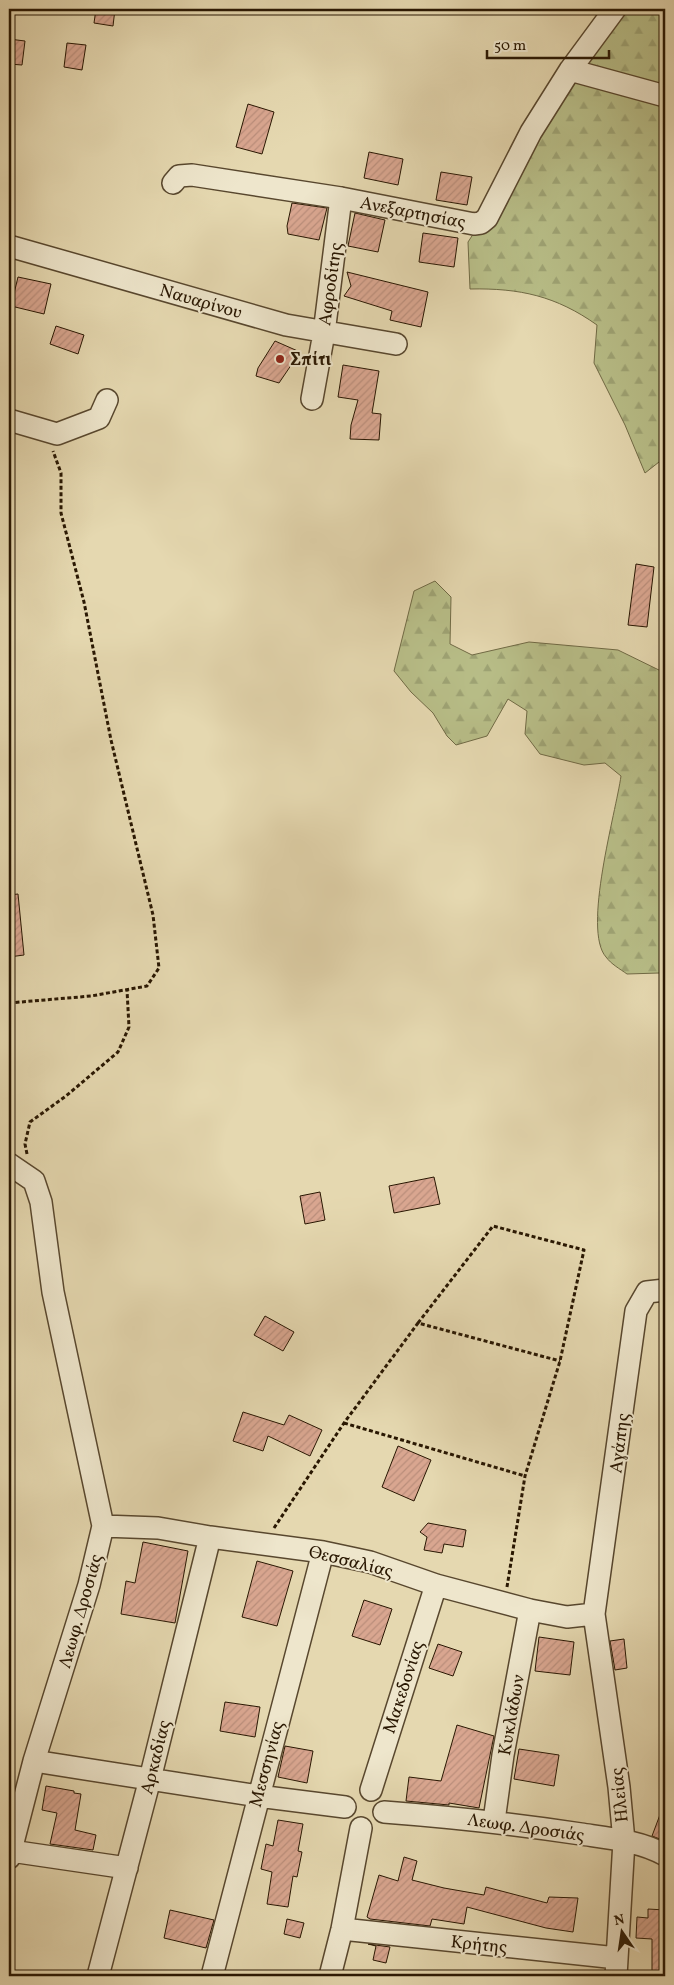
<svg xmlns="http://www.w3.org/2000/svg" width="674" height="1985" font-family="Vollkorn,serif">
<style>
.forest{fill:url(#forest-firs);stroke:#706a45}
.building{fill:url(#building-hatch);stroke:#291702}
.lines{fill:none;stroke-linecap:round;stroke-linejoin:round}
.minor-casing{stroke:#58472e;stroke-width:24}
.path{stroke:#291702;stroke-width:3;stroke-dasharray:4 2.5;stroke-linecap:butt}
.minor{stroke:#eee6cc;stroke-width:21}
.poi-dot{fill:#8f2418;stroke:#eee6cc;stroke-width:2}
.labels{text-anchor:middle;stroke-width:4;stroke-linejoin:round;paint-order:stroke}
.street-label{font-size:18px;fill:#291702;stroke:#eee6cc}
.poi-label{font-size:18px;font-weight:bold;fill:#291702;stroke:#eee6cc;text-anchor:start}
</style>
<defs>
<pattern id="forest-firs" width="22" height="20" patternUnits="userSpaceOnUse" patternTransform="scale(1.25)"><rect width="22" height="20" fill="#b8be88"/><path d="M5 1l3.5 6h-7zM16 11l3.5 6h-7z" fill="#9ea374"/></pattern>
<pattern id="building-hatch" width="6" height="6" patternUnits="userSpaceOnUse" patternTransform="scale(1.25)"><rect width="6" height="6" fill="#d9a690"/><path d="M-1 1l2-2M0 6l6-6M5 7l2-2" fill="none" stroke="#ba8e7b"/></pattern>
</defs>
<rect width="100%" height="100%" fill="#e5d8b0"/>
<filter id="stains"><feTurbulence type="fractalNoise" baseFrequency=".004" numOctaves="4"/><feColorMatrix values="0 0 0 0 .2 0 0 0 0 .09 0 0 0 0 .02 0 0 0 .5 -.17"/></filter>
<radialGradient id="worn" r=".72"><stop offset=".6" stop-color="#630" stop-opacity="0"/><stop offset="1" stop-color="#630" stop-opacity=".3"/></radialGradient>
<path class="forest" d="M621,9H665V465L659,462L645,473L625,425L594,363L597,325C556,296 520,288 470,289L468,242Z
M435,581L451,597L450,644L472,655L529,642L585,647L618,650L665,673V975L659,973L627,974C620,969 611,964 606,957C582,930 616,812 621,776L605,763L584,765L540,754L525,734L527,711L508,699L487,736L456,745L447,736L433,713L411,692L394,671L414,591Z"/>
<path class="building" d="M96,9H115L113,26L94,23Z
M9,39L25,41L22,65L9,64Z
M67,43L86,45L82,70L64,67Z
M248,104L274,112L262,154L236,147Z
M369,152L403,159L398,185L364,178Z
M441,172L472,177L467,205L436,200Z
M292,203L327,208L319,240L288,234L287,226Z
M355,213L385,220L378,252L348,246Z
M423,233L458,238L454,267L419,262Z
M347,272L428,292L421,327L390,320L392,311L344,296L351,286Z
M18,277L51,284L44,314L11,306Z
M56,326L84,335L78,354L50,344Z
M275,341L300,352L279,383L256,376L258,368Z
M343,365L379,371L372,413L381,414L379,440L350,439L351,425L358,400L338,397Z
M636,564L654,567L647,627L628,625Z
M18,894L24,955L9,957V895Z
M434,1177L440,1204L394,1213L389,1186Z
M320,1192L325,1220L305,1224L300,1196Z
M265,1316L294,1332L283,1351L254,1335Z
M243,1412L284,1425L289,1415L322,1430L310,1456L268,1436L263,1451L233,1441Z
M398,1446L431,1460L414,1501L382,1487Z
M428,1523L466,1530L463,1547L444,1544L442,1553L424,1550L427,1537L420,1532Z
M143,1542L188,1551L175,1623L121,1614L126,1581L135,1583Z
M257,1561L293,1571L277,1626L242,1617Z
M364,1600L392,1609L380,1645L352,1636Z
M539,1637L574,1642L570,1675L535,1671Z
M624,1639L627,1668L615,1670L610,1641Z
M438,1644L462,1652L453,1676L429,1668Z
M225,1702L260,1707L255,1737L220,1731Z
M457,1725L494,1736L479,1808L449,1803V1805L406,1801L409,1777L441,1781Z
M285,1746L313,1751L307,1783L278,1777Z
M519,1749L559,1755L554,1786L514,1779Z
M46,1786L74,1791V1793L81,1794L75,1830L96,1835L93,1850L50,1844L57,1813L42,1810Z
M664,1804H665V1841L652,1836Z
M278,1820L303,1824L298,1851L302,1852L297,1877L293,1876L288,1907L267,1904L272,1872L261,1869L266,1844L273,1846Z
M404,1857L417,1861L412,1880L444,1888L484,1895L486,1887L547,1903L549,1897L578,1898L573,1932L546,1928L467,1907L464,1924L432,1919L430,1926L370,1919L367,1917L379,1875L398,1881Z
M648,1909L665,1910V1976H652V1939L636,1938L637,1917L648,1918Z
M170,1910L214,1920L206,1948L164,1938Z
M287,1919L304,1923L300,1938L284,1934Z
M368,1944L390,1947L386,1963L373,1960L376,1946Z"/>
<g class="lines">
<g class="minor-casing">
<path id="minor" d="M570,70L665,96
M173,183L179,176L192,175L341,198L474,224L481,223L487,218L531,132L570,70L615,9
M9,246L286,325L396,344
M312,399L324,333L341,198
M9,420L57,434L99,418L107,400
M9,1164L34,1181L41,1202L53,1292L103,1526L89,1585L34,1761L9,1858
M103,1526L158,1528L210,1537L323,1552L370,1562L436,1585L530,1610L567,1617L594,1614
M34,1761L258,1796L345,1807
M371,1790L436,1585
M384,1812C450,1817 515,1824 581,1834C608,1838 641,1841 665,1855
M494,1821L503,1755L530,1610
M11,1851L127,1868
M342,1929L617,1958
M98,1976L150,1779L210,1537
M212,1976L323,1552
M330,1976L342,1929L361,1828
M616,1976L624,1841L619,1787L594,1614L636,1311L647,1292L665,1290"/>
</g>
<path class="path" d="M9,1003L91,996L147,986L159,968L153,915L111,740L84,602L61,513V473L53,451
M27,1154L25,1144L30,1122L66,1096L118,1052L129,1027L127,990
M418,1323L493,1226L584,1250L560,1361L525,1476L507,1587
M344,1423L525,1476
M274,1528L344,1423L418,1323L560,1361"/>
<use href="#minor" class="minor"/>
</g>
<circle class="poi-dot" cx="280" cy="359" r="5"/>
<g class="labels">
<g class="street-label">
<text transform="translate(413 212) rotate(11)" y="6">Ανεξαρτησίας</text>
<text transform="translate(330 284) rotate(-82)" y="6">Αφροδίτης</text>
<text transform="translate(201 301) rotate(16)" y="6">Ναυαρίνου</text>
<text transform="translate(619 1443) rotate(-83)" y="6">Αγάπης</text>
<text transform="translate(351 1561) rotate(14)" y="6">Θεσσαλίας</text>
<text transform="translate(80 1611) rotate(-74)" y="6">Λεωφ. Δροσιάς</text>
<text transform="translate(403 1687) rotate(-72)" y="6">Μακεδονίας</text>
<text transform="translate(511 1715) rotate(-80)" y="6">Κυκλάδων</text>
<text transform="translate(155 1757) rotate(-76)" y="6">Αρκαδίας</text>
<text transform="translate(266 1764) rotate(-75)" y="6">Μεσσηνίας</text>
<text transform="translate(619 1795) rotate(-96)" y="6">Ηλείας</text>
<text transform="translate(526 1827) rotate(8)" y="6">Λεωφ. Δροσιάς</text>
<text transform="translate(479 1944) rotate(6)" y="6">Κρήτης</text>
</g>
<g class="poi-label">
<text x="290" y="365">Σπίτι</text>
</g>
</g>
<rect width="674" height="1985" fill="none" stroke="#e5d8b0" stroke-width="30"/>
<rect x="10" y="10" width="654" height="1965" fill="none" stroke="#291702" stroke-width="2.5"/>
<rect x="15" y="15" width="644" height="1955" fill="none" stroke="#291702"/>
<g transform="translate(622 1932) rotate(347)" stroke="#eee6cc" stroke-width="4" paint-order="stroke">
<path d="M0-4L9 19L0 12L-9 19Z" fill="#291702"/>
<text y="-8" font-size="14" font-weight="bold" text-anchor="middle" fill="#291702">N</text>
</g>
<path d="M487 50v8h122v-8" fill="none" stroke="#291702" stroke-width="2.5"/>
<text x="494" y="50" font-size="15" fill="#291702" stroke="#eee6cc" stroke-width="4" paint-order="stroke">50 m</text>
<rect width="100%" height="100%" filter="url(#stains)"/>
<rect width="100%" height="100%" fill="url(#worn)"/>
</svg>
